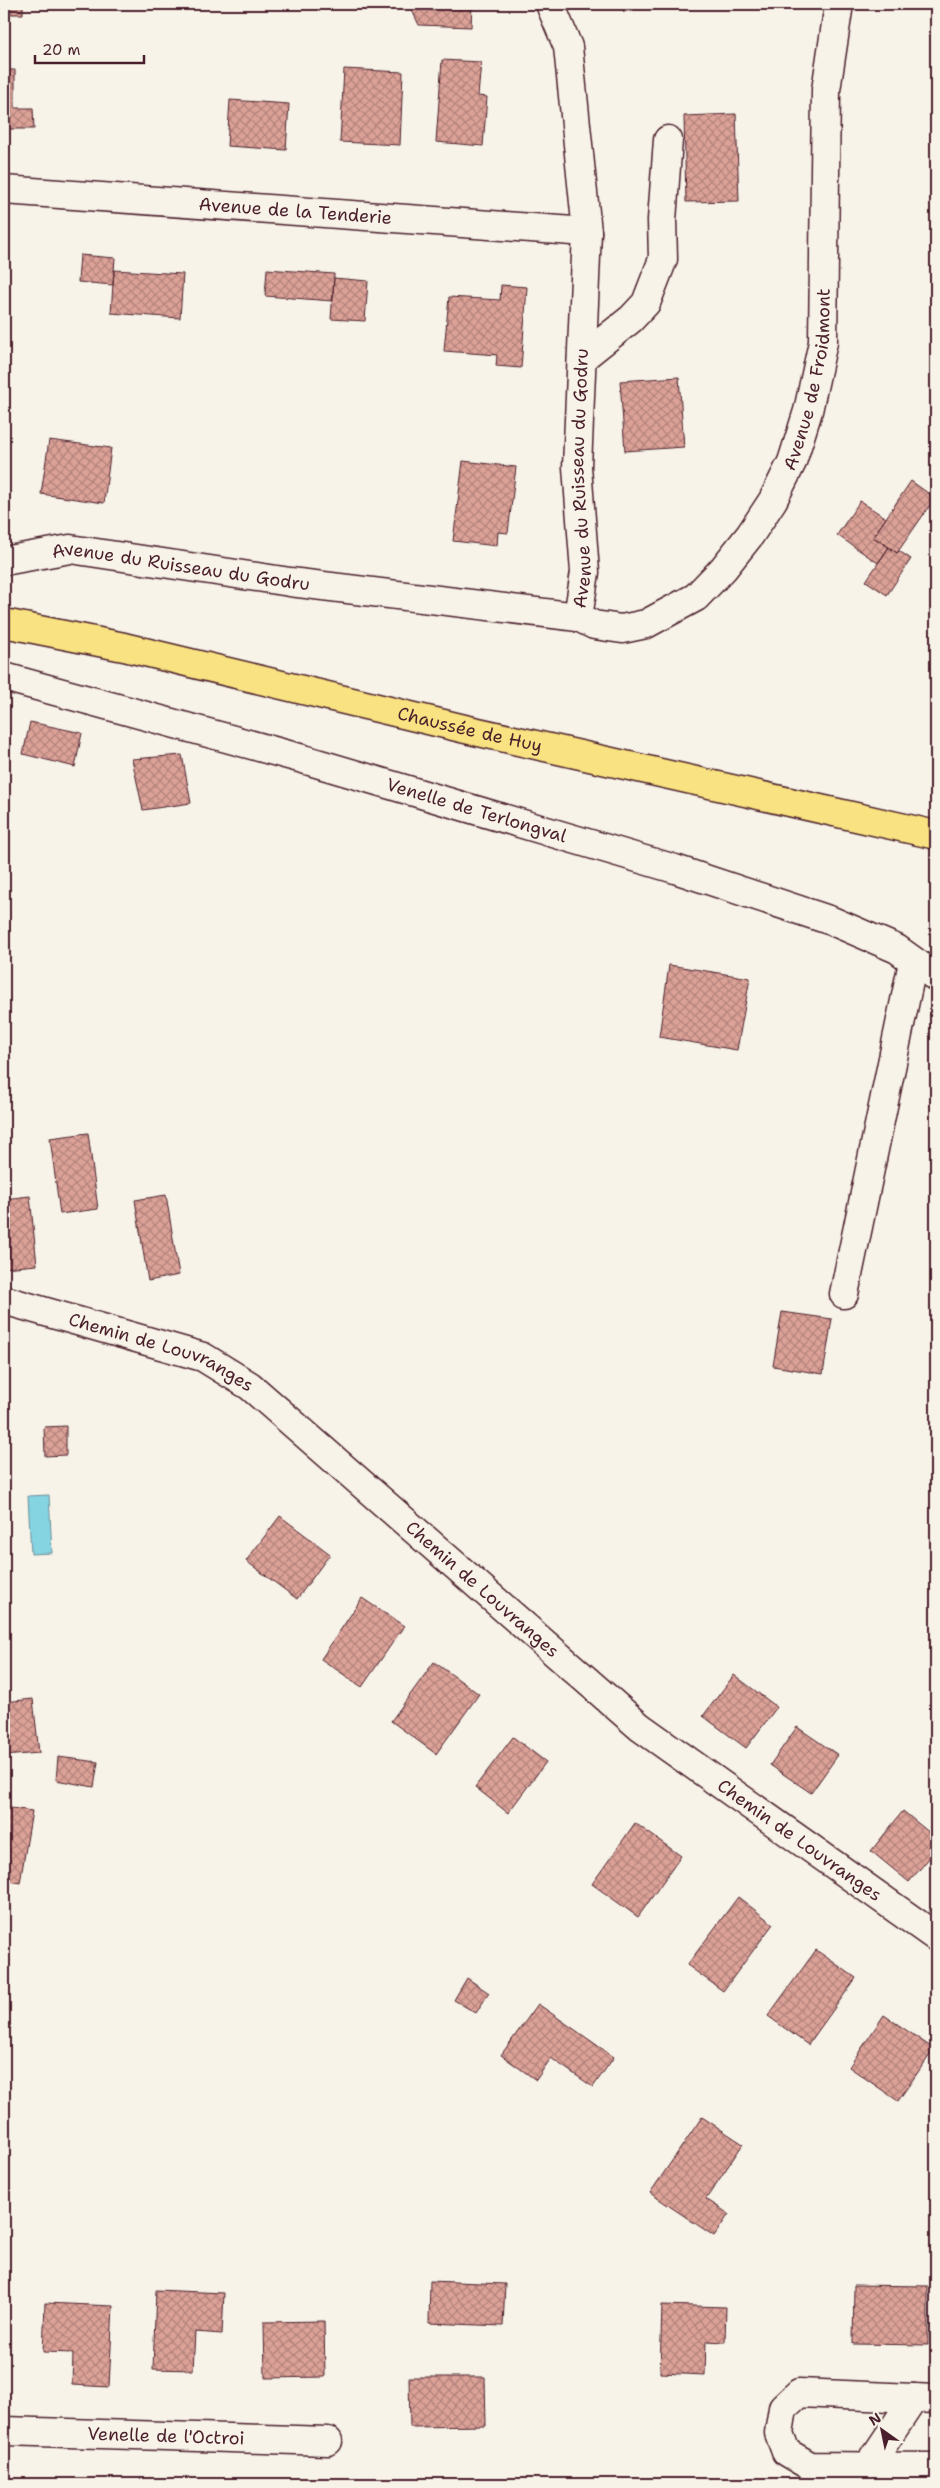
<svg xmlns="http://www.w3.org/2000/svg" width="940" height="2488" font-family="'Shantell Sans',sans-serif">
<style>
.water{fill:#85d4e1;stroke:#6d8c98}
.building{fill:url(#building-cross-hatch);stroke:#4a1f2b}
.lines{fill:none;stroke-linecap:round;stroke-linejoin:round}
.minor-casing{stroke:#4a1f2b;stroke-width:31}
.major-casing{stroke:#4a1f2b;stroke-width:31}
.minor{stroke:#f7f3e8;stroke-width:28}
.major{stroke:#f8e281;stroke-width:28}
.labels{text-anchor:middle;stroke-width:4;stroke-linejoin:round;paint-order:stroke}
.street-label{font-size:18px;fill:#4a1f2b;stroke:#f7f3e8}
</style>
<defs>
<pattern id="building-cross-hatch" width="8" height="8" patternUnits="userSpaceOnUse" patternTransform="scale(1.25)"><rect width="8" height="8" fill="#dca298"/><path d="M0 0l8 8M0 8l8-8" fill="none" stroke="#b4837c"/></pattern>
</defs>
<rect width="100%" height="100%" fill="#f7f3e8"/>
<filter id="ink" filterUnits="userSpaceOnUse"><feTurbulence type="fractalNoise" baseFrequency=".02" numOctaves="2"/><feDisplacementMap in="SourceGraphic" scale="10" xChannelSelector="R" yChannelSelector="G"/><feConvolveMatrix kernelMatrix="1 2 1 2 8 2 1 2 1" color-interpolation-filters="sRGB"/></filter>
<g filter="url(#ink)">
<path class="water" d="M49,1495L52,1553L31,1554L28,1496Z"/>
<path class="building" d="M4,4H23V14H4Z
M409,4H472L471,27L419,25Z
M621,4H650L624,12Z
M442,60L481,62L478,96L487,97L483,146L436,142Z
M344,69L403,72L400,145L340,142Z
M4,70H15V108H33L34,129H4Z
M230,100L289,104L286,150L227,146Z
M736,114L739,201L686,202L684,116Z
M80,255L115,258L113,285L78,282Z
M267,269L334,274L333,301L265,296Z
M114,270L183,274L180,318L111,313Z
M334,278L368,281L365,321L331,319Z
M501,285L527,287L521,368L496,366L497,355L444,351L449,297L500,300Z
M679,377L684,447L625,451L620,381Z
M49,440L111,448L104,503L41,494Z
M463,461L516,467L508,533L498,532L497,546L453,541Z
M911,481L935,498L897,553L873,537Z
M860,501L886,518L873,537L889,547L878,563L837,535Z
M889,547L897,553L899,551L911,559L887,595L866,581Z
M4,696L10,746L4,747Z
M30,722L82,733L75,767L23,754Z
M182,755L191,803L143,810L132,759Z
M669,965L750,978L737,1050L659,1037Z
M88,1133L98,1209L60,1214L50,1138Z
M166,1195L179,1275L148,1281L135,1200Z
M30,1196L37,1265L4,1268V1199Z
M782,1312L832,1319L823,1374L773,1366Z
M66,1426V1455L45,1456L44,1427Z
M280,1516L330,1554L297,1599L246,1561Z
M362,1598L404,1626L362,1687L321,1659Z
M434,1662L479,1694L436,1754L391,1721Z
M734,1675L777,1707L746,1748L703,1716Z
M33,1699L39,1753L4,1756V1702Z
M797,1727L838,1755L811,1793L770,1765Z
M513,1737L546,1762L508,1813L475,1787Z
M58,1757L98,1762L94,1787L56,1780Z
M4,1807L32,1811L20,1883L4,1880Z
M903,1811L936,1838V1850L909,1882L871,1851Z
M635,1823L681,1856L638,1917L592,1884Z
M738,1897L773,1924L723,1991L687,1965Z
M816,1950L856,1978L808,2045L768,2016Z
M467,1978L489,1993L476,2013L454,2000Z
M538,2004L614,2057L593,2087L551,2058L536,2080L501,2055Z
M884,2015L934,2049L898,2101L849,2067Z
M702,2117L743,2144L706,2199L729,2214L714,2236L650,2193Z
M430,2281L505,2284L503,2326L429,2323Z
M854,2285L928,2286V2345L853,2344Z
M156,2290L224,2293L222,2334L195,2332L193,2370L153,2369Z
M45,2303L113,2306L109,2387L72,2385L73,2353L43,2352Z
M662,2305L726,2307L725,2342L706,2341L705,2375L660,2373Z
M324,2321L325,2377L265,2378L264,2322Z
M409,2377H485L486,2426L410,2427Z"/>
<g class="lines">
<g class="minor-casing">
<g id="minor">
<path id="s1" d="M4,190L587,232"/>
<path d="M582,358L631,319L646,303L651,290L663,259L662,220L668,140"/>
<path id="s2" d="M4,561L70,549L290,582L578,617L585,572L577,467L587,232L568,47L550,4"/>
<path id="s3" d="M578,617L594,625L622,629L646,624L696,597L723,569L750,535L773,500L792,462L808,411L823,342L826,90L839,4"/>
<path id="s4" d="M4,677L303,759L675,869L832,921L897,949L936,977"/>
<path d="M844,1294L913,962"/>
<path id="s5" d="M4,1300L203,1357L250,1386L640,1727L936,1937"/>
<path d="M936,2399L799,2393L783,2408L779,2433L786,2452L810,2466L936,2467"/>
<path id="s6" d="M4,2431L328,2441"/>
<path d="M868,2467L914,2398"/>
</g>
</g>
<g class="major-casing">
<g id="major">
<path id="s7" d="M4,623L124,647L465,729L936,835"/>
</g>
</g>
<use href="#minor" class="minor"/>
<use href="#major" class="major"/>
</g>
</g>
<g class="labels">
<g class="street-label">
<text dy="6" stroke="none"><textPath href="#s1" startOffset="292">Avenue de la Tenderie</textPath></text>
<text dy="6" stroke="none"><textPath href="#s3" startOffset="379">Avenue de Froidmont</textPath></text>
<text dy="6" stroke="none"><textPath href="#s2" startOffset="719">Avenue du Ruisseau du Godru</textPath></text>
<text dy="6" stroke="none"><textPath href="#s2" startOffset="179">Avenue du Ruisseau du Godru</textPath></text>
<text dy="6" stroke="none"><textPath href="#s7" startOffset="478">Chaussée de Huy</textPath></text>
<text dy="6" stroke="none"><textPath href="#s4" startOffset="491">Venelle de Terlongval</textPath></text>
<text dy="6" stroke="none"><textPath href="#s5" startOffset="166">Chemin de Louvranges</textPath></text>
<text dy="6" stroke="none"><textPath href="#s5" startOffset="571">Chemin de Louvranges</textPath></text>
<text dy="6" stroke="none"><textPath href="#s5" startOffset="976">Chemin de Louvranges</textPath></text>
<text dy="6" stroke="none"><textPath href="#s6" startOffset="162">Venelle de l'Octroi</textPath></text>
</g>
</g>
<rect width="940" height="2488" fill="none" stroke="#f7f3e8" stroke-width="20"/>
<rect x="10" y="10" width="920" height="2468" fill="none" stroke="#4a1f2b" stroke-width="2" filter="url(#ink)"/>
<g transform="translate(882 2430) rotate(327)" stroke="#f7f3e8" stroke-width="4" paint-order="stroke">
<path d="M0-4L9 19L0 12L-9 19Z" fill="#4a1f2b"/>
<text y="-8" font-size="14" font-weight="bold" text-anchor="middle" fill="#4a1f2b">N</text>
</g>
<path d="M35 55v8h109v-8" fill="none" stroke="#4a1f2b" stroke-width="2.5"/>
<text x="42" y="55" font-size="15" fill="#4a1f2b" stroke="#f7f3e8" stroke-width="4" paint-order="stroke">20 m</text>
</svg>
